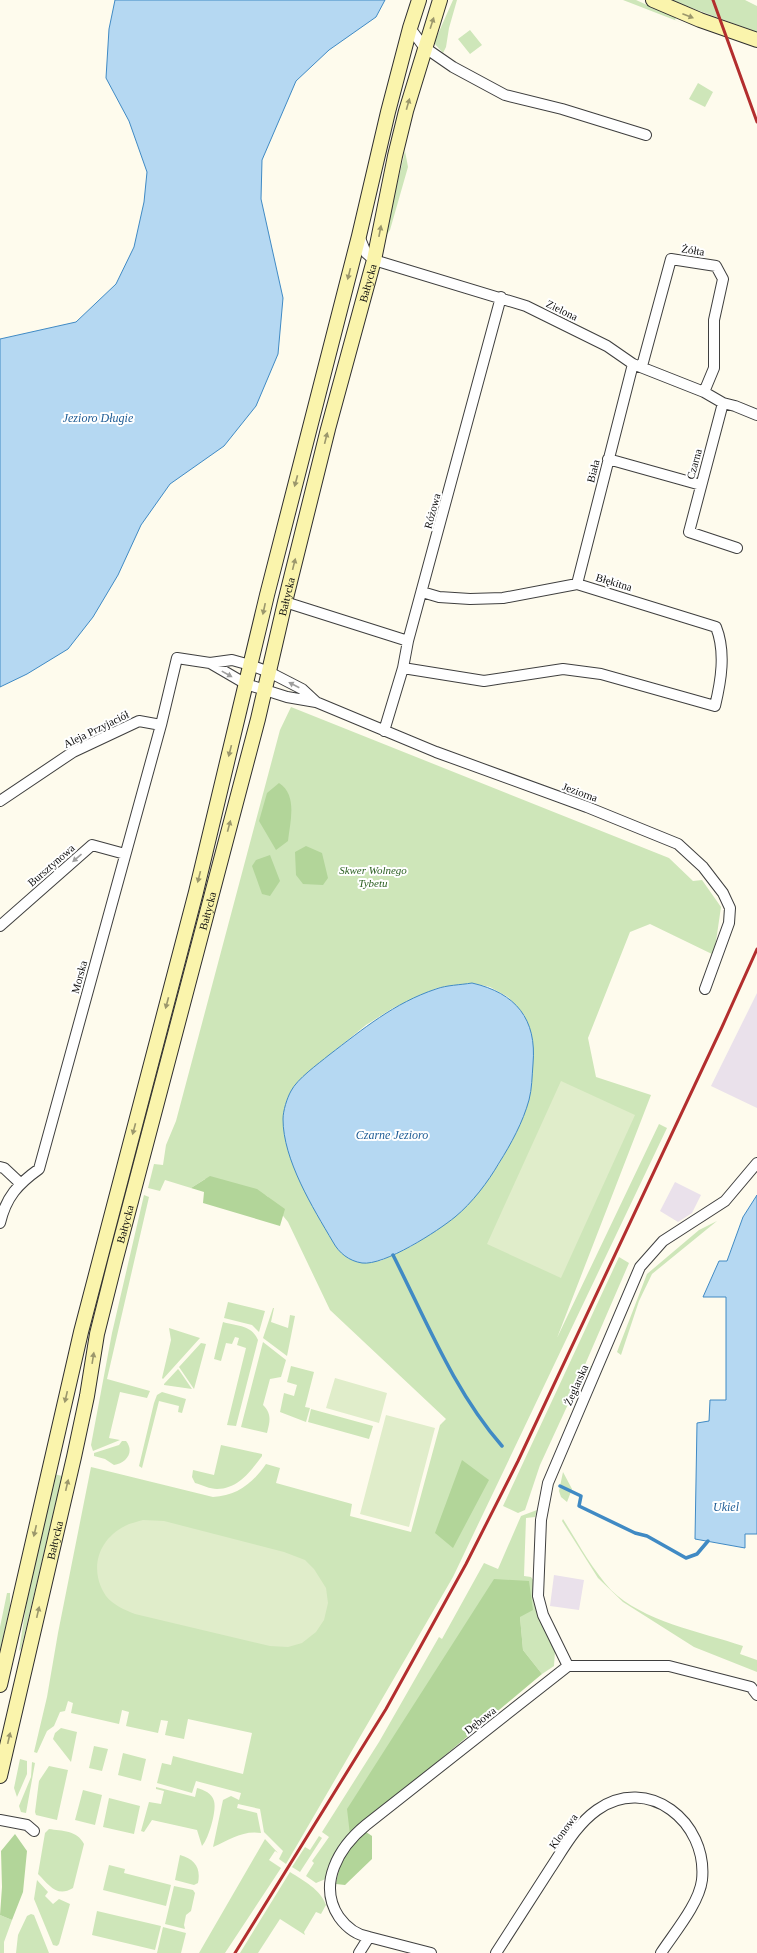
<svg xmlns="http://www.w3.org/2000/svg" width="757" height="1953" font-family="Georgia,serif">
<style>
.industrial{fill:#eae1eb}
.green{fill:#cee6b9;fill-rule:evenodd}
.forest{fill:#b2d599}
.pitch{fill:#e0edca}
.water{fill:#b5d8f2;stroke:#408ac4}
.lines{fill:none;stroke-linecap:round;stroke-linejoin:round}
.stream{stroke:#408ac4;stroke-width:3.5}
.street-casing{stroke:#3f3f3f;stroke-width:12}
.secondary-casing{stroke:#2e2e2e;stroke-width:16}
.street{stroke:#fff;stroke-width:10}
.secondary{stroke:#faf4ac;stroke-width:14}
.rail{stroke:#b32e2e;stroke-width:3}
.oneway{fill:#9b976c}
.oneway2{fill:#9e9e9e}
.labels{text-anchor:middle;stroke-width:4;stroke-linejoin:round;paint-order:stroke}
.street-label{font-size:11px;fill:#0c0c0c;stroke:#fff}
.park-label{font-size:11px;font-style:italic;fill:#2b5f21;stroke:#fff}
.water-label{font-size:12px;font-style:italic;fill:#1e5c95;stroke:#fff}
</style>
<rect width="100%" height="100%" fill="#fefbed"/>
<path class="industrial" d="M757,993V1108L711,1086Z
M675,1182L701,1195L692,1213L678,1222L660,1211Z
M554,1575L584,1580L579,1610L550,1606Z"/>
<path class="green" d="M453,0H457L449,28L446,47L443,53L434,43Z
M623,0H636L676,18L675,20L703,31Z
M670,0H745L757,6V32Z
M470,30L482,45L470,54L458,39Z
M698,83L713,92L705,107L689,99Z
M405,151L408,167L390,230L384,239Z
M291,707L669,858L693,881L702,880L721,907L714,955L650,924L630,932L588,1038L596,1077L651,1095L557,1338L659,1124L667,1128L453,1577L286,1864L279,1859L283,1851L264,1832L260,1809L238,1804L237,1808L257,1813L261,1833C243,1830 229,1840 213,1847L223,1800L231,1796L239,1800L241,1793L196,1781L192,1793L157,1783L162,1763L171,1765L173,1756L243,1774L252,1733L188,1719L184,1739L165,1735L168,1721L161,1720L158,1733L126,1726L129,1712L122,1710L119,1724L71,1713L73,1703L68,1701L65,1711L60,1712L54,1726L47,1731L37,1753L34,1752L47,1697L58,1633L91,1467L213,1497C237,1496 253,1483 266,1464L280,1468L276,1483L352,1504L350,1516L411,1532L440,1425L446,1419L330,1310L288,1222L267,1196L205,1179L191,1188L165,1180L160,1191L148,1188L154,1164L163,1165L166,1145L176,1121L280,730ZM472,983L490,987L508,997L525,1016L529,1100L510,1143L499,1164L475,1196L433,1232L412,1246L380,1261L308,1196L294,1167L286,1141L291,1091L311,1070L366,1025L393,1008L437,988Z
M144,1195L149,1197L107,1379L150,1391L147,1398L120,1392L109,1438L120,1440L93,1451L91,1445L112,1333Z
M717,1221L652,1274L639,1301L621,1355L617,1352L647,1274L699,1230Z
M619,1257L629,1263L584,1367L592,1366L589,1373L582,1374L540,1465L525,1510L518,1513L503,1506Z
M228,1302L265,1311L259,1332L252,1325L224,1318Z
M273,1308H274L271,1322L288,1328L290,1315L295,1316L287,1356L263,1338Z
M223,1322C237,1326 252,1325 258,1340L236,1426L227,1425L246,1348L237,1345L239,1338L235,1337L232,1344L226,1343L221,1361L214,1359Z
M169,1328L200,1338L163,1379L162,1378L171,1340Z
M263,1342L286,1360L281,1377L270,1379L263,1405C272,1414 270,1421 267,1433L241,1427Z
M201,1343L206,1344L194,1389L179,1367Z
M291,1366L314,1372L305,1407L310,1408L306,1422L280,1412L284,1393L294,1396L297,1385L287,1382Z
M178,1369L179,1370L192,1389L164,1385V1384Z
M162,1392L186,1399L182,1413L178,1412L179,1406L159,1401L142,1468L139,1466L154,1403L157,1395Z
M311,1409L373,1426L369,1439L308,1422Z
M122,1441H126C135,1452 126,1463 114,1465L105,1459L94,1456V1453L119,1445Z
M221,1445L262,1454V1456C251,1471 238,1489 217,1489C210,1489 202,1485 195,1483L192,1477L193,1470L214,1475Z
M563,1472L572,1489L567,1502L561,1497L559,1491Z
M54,1474L62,1476L21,1649L19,1651L28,1593Z
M537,1510L535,1517L526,1518L524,1576L531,1577L534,1581L537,1612L555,1651L554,1666L542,1674L523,1650L520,1617L529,1581L350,1835L328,1878L316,1883L306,1876L314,1863L312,1861L329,1837L322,1832L379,1742L439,1637L442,1639L484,1563L498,1569L521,1516Z
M563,1519C578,1543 592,1569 611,1590C642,1621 701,1632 743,1646L740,1654L757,1660V1672L694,1647L623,1602L598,1578L562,1521Z
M7,1593H10V1606L0,1651V1627Z
M61,1728L77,1732L71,1762L53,1739L55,1733Z
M94,1746L108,1749L102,1771L89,1768Z
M123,1753L146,1759L141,1781L118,1775Z
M20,1759L27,1761V1774L17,1797L14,1788Z
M32,1762L35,1763L26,1813L21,1812L19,1806L31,1777Z
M49,1766L68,1770L57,1820L36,1815L35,1812L39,1781Z
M156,1787L195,1797L197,1788C204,1790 212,1793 214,1801C217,1811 208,1840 202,1846L197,1830L152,1820L144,1832L141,1831L149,1802L161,1804L164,1791L156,1789Z
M83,1790L102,1795L95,1825L75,1820Z
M109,1798L140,1806L134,1834L103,1827Z
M49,1829C62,1831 77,1830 84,1844L73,1888C57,1898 49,1885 38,1874L45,1833Z
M319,1836L322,1838L300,1872L292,1867L305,1847L310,1850Z
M265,1839L278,1853L275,1851L269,1860L281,1868L225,1953H199Z
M180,1855C195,1859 201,1868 198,1883L194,1885L175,1880Z
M109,1865L125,1869L124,1873L171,1885L166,1906L103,1890Z
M290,1872C304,1881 320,1889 326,1905L321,1914L316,1912L304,1932L305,1935L280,1919L258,1953H240Z
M37,1880L48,1892L45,1896L53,1904L59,1899L70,1904L59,1944L57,1946L53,1945L34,1899Z
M174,1886L193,1890L195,1893L191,1911L186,1915L184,1925L185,1929L165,1924Z
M97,1911L161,1926L155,1950L92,1935Z
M31,1914L34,1915L49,1953H16L18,1935L27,1916Z
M0,1915L12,1920L4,1942V1953H0Z
M163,1927L186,1933L181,1953H157Z"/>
<path class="forest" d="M279,783C298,795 290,822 288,841L276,850L259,821L267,793Z
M306,846L322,853L328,878L323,885L303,884L296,875L295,852Z
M270,855L280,881L270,896L262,894L252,866L256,860Z
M210,1176L257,1189L285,1209L280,1226L203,1203L204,1192L191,1188Z
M462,1460L489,1480L453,1548L435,1533Z
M494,1579L529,1581L533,1610L520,1617L523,1650L542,1674L350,1835L347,1809Z
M366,1832L372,1836V1859L345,1885L336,1884C341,1857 346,1850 366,1832Z
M15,1834L27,1851L23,1892L12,1920L0,1915L2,1887L1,1851Z"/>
<path class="pitch" d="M561,1081L635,1115L561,1278L487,1244Z
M335,1378L387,1393L379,1423L326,1408Z
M386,1415L435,1428L409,1527L360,1514Z
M143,1520L164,1521L284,1552L305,1560L314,1569L326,1588L328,1603L324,1620L316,1632L302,1643L288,1647L270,1646L135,1614C125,1610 113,1605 106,1596C89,1571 97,1540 125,1526C130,1523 137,1522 143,1520Z"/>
<path class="water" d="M115,0H385L376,17L329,50L296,81L262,160L261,199L283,298L278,354L256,406L224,446L170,484L141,525L118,575L93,617L68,649L27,674L0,687V339L76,322L116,284L134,247L144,202L147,172L129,121L106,78L109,29Z
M472,983C516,993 537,1019 533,1064C532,1076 532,1089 529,1100C523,1122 511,1144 499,1163C488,1182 472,1203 455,1217C438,1231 384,1266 362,1263C349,1261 339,1253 333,1242C313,1208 283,1160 283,1119C283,1111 287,1098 291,1091C297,1079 318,1064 329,1055C363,1029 394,1003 436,989C447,985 460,985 472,983Z
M757,1195V1534H745V1548L695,1539L697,1423L709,1421L710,1400H726V1297H703L719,1261H727L743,1217Z"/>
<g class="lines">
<path class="stream" d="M393,1255C426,1320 454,1391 502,1446
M560,1486L581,1496L579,1506L635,1533L647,1536L686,1558L697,1554L708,1541"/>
<g class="street-casing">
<path id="street" d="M410,28L424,47L453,67L505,95L562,109L646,135
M359,236L366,253L374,260L526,306L607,346L633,364L704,392L723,403L735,406L757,415
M642,366L671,259L716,266L723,279L714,320V368L704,392
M723,403L689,532L737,548
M608,459L701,485
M577,584L633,364
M285,602L408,641
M210,663L246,684L287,697L316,702L436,752L587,807L678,844L703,867L723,893L730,908L729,923L705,989
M403,668L484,681L563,669L601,674L715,706C721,681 726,652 716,627L577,584L503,598L470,599L439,597L422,592
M384,731L403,668L408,641L501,297
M0,801L73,752L139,721L161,725L177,658L210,663L232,660L250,665L269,672L302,689L316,702
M0,926L92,845L125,854
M0,1167L4,1168L20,1183
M0,1223C6,1197 18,1184 39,1169L161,725
M568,1666L543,1615L538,1596L541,1520L548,1483L640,1267L663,1241L725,1201L757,1163
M0,1820L27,1825L34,1831
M369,1937C356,1935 347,1928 339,1917C317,1884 339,1847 366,1825L568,1666H669L751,1687L757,1695
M359,1953L369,1937L431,1953
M496,1953C514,1925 532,1897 550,1869C564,1848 576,1825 597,1810C648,1774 708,1822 702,1880C699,1904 674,1933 661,1953"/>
</g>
<g class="secondary-casing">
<g id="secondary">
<path d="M653,0L700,20L757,40"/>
<path d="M0,1685L81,1332L196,892L267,595L359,236L388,112L410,28L419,0"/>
<path id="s1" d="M0,1776L74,1457L87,1396L97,1334L115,1262L258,719L285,602L328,429L374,260L395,156L406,111L440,0"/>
</g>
</g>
<use href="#street" class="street"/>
<use href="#secondary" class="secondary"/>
<path class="rail" d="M713,0L757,122
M235,1953L386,1709L466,1564L518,1461L722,1027L757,949"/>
</g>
<defs><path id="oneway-solid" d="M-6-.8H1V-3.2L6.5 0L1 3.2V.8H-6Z"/></defs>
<g class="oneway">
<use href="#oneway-solid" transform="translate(688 16) rotate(21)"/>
<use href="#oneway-solid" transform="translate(432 23) rotate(-72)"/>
<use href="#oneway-solid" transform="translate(408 104) rotate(-74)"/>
<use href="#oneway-solid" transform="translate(380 231) rotate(-79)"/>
<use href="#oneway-solid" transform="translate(349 274) rotate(104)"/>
<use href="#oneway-solid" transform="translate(326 438) rotate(-76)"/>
<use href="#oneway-solid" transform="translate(296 481) rotate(105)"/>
<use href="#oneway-solid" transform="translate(294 564) rotate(-76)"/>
<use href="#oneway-solid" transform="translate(264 609) rotate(102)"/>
<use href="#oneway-solid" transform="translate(230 751) rotate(104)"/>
<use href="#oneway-solid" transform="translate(229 826) rotate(-75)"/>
<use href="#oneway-solid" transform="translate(199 877) rotate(104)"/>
<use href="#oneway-solid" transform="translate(167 1003) rotate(105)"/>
<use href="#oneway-solid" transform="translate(134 1129) rotate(105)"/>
<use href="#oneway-solid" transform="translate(93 1358) rotate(-81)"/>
<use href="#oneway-solid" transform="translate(66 1397) rotate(103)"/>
<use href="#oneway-solid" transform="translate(67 1485) rotate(-77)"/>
<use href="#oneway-solid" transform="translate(35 1531) rotate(103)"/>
<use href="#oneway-solid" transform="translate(38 1612) rotate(-77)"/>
<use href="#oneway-solid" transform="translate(9 1738) rotate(-77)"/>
</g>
<g class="oneway2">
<use href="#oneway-solid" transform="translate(227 674) rotate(29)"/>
<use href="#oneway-solid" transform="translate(294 685) rotate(-153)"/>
<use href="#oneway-solid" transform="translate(77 858) rotate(139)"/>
</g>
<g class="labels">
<g class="street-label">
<text transform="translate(693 250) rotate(9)" y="4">Żółta</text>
<text dy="4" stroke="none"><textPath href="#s1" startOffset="1538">Bałtycka</textPath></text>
<text transform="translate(562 310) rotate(26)" y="4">Zielona</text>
<text transform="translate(694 464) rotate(-75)" y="4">Czarna</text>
<text transform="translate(593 471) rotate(-76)" y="4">Biała</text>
<text transform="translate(432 511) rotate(-75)" y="4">Różowa</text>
<text transform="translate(614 582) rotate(17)" y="4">Błękitna</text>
<text dy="4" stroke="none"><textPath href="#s1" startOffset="1214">Bałtycka</textPath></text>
<text transform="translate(96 729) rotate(-26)" y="4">Aleja Przyjaciół</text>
<text transform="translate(580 792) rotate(20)" y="4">Jeziorna</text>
<text transform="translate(51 865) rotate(-41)" y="4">Bursztynowa</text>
<text dy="4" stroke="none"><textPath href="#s1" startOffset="890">Bałtycka</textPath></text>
<text transform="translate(79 977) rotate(-75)" y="4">Morska</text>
<text dy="4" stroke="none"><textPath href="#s1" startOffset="566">Bałtycka</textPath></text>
<text transform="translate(576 1385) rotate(-66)" y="4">Żeglarska</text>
<text dy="4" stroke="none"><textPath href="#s1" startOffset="242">Bałtycka</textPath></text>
<text transform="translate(480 1720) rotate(-38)" y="4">Dębowa</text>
<text transform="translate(563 1831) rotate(-54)" y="4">Klonowa</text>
</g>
<g class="park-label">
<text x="373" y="874">Skwer Wolnego<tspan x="373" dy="13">Tybetu</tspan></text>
</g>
<g class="water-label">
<text x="98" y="422">Jezioro Długie</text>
<text x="392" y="1139">Czarne Jezioro</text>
<text x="726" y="1511">Ukiel</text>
</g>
</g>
</svg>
